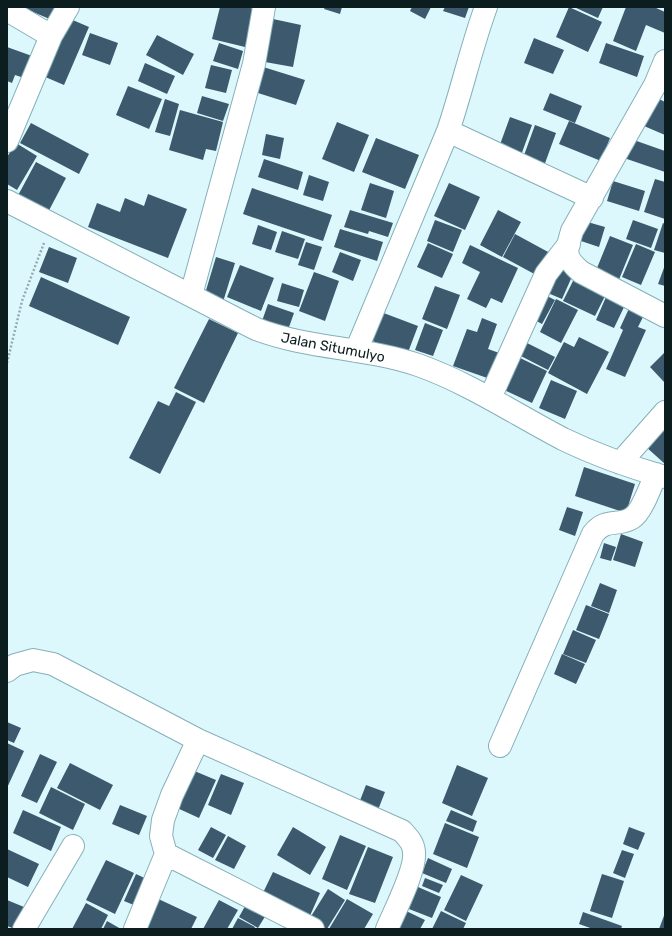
<svg xmlns="http://www.w3.org/2000/svg" width="672" height="936" font-family="Rubik,sans-serif">
<style>
.building{fill:#3c596d}
.lines{fill:none;stroke-linecap:round;stroke-linejoin:round}
.minor-casing{stroke:#85b0b8;stroke-width:24}
.path{stroke:#94abb0;stroke-width:2.5;stroke-dasharray:2 2;stroke-linecap:butt}
.minor{stroke:#fff;stroke-width:22}
.labels{text-anchor:middle;stroke-width:4;stroke-linejoin:round;paint-order:stroke}
.street-label{font-size:14px;fill:#0c1d20;stroke:#fff}
</style>
<rect width="100%" height="100%" fill="#ddf8fd"/>
<path class="building" d="M27,7H58L52,20L26,9Z
M220,7H245L255,9L245,47L212,39Z
M325,7H342L340,14L324,9Z
M412,7H431L425,19L410,11Z
M445,7H469L465,18L443,11Z
M569,7L602,22L588,52L556,37Z
M574,7H603L598,18Z
M626,7H654L665,12V33L646,25L636,51L613,41Z
M68,18L89,27L64,85L43,76Z
M273,19L301,25L293,67L265,62Z
M90,33L118,43L110,65L82,55Z
M157,35L194,54L183,75L146,55Z
M534,38L564,50L553,74L524,63Z
M219,43L243,51L238,69L213,61Z
M606,43L644,56L637,77L599,63Z
M7,47L32,56L24,78L15,75L12,83L7,81Z
M145,63L175,76L167,94L138,81Z
M211,65L232,70L226,93L205,88Z
M260,66L305,80L296,105L252,91Z
M128,86L162,99L149,129L116,115Z
M550,93L582,106L575,123L543,110Z
M202,96L229,104L223,121L197,113Z
M657,98L665,102V135L644,126Z
M165,99L179,104L170,136L155,132Z
M180,110L223,122L216,151L206,149L203,160L169,150Z
M510,117L532,125L520,158L498,150Z
M569,121L610,138L601,161L559,144Z
M337,122L369,135L354,172L322,159Z
M31,123L89,154L79,174L20,143Z
M535,125L556,133L544,166L523,158Z
M266,134L284,138L280,159L262,155Z
M376,138L419,155L405,189L362,172Z
M631,139L665,151V172L624,158Z
M16,143L37,156L17,190L7,184V157Z
M264,159L303,172L298,190L258,177Z
M36,162L66,178L45,218L15,201Z
M309,175L329,182L323,201L303,195Z
M655,179L665,182V219L644,212Z
M613,181L645,191L639,211L607,201Z
M370,183L394,191L386,218L361,210Z
M449,183L480,197L465,230L434,216Z
M252,188L332,215L323,241L243,214Z
M148,194L187,209L168,258L88,227L97,203L120,212L125,198L144,206Z
M350,210L393,223L388,237L369,231L368,234L344,227Z
M498,210L521,222L502,257L480,245Z
M435,220L462,230L453,252L427,241Z
M633,220L658,229L651,248L626,239Z
M584,221L605,227L599,247L578,240Z
M663,223L665,224V253L654,250Z
M258,225L277,232L271,250L252,244Z
M340,229L383,242L377,261L334,247Z
M282,231L305,239L298,259L275,252Z
M515,234L550,253L538,276L503,257Z
M610,236L633,245L618,282L595,273Z
M306,242L322,247L314,270L298,265Z
M428,243L453,254L442,278L417,267Z
M636,244L655,252L641,285L622,277Z
M470,245L518,268L502,303L491,298L486,308L467,299L480,272L462,263Z
M49,247L77,258L68,283L39,272Z
M340,252L361,260L353,281L332,272Z
M216,257L235,263L223,302L204,297Z
M556,264L574,272L562,299L543,291Z
M240,265L274,278L261,311L227,297Z
M665,265V286L658,284Z
M314,272L339,281L325,321L299,311Z
M576,275L608,290L595,316L563,301Z
M41,277L130,317L118,345L29,306Z
M282,283L304,290L299,307L277,301Z
M435,286L460,295L447,329L422,319Z
M543,294L555,300L542,324L531,318Z
M606,297L625,305L614,328L596,320Z
M556,299L578,310L561,343L540,332Z
M632,302L647,309L638,327L646,330L625,377L606,369L623,330L620,328Z
M268,304L294,313L288,330L262,321Z
M381,312L418,326L407,355L370,340Z
M482,318L497,324L488,349L502,354L493,380L453,366L467,329L477,332Z
M209,319L238,333L204,403L174,388Z
M425,323L443,330L433,356L415,350Z
M579,337L609,352L587,394L548,373L564,342L574,347Z
M523,341L555,357L548,370L517,354Z
M665,352V383L650,367Z
M516,356L547,371L532,403L500,388Z
M551,380L577,391L565,419L539,408Z
M176,392L196,402L160,474L129,458L158,401L169,406Z
M665,423V464L645,446Z
M584,467L635,484L626,513L575,496Z
M567,507L583,512L575,536L559,530Z
M621,534L643,542L635,567L613,560Z
M604,543L616,547L611,561L600,558Z
M600,583L617,590L609,613L591,606Z
M586,605L609,614L599,639L576,630Z
M573,630L596,640L586,663L563,654Z
M562,654L585,664L576,684L554,674Z
M7,722L21,728L14,743L7,740Z
M7,743L24,751L7,788Z
M40,754L57,762L37,803L21,796Z
M70,763L113,785L100,810L57,788Z
M457,765L488,778L472,816L442,803Z
M192,770L216,780L199,818L175,807Z
M221,774L244,783L231,815L208,805Z
M366,785L385,792L378,810L359,803Z
M51,787L85,804L73,830L39,813Z
M120,805L147,816L139,835L112,824Z
M23,810L61,827L51,851L13,833Z
M451,810L477,821L473,832L446,821Z
M445,823L479,837L467,868L433,854Z
M211,827L226,835L213,858L198,850Z
M293,827L326,847L310,875L277,855Z
M629,827L645,833L638,850L623,844Z
M340,835L366,846L347,890L322,879Z
M228,836L246,846L234,869L215,860Z
M368,847L393,857L375,903L349,894Z
M7,849L39,864L28,887L7,877Z
M622,850L634,854L625,878L613,873Z
M428,858L452,869L446,883L422,873Z
M106,860L134,873L115,914L86,900Z
M273,872L320,893L309,918L261,897Z
M136,874L153,882L141,908L124,901Z
M602,874L624,881L612,918L590,911Z
M461,875L483,885L466,921L444,910Z
M425,878L443,885L439,893L422,886Z
M418,887L441,897L432,918L409,909Z
M328,889L345,900L327,929L310,918Z
M152,896L197,917L191,929L176,928L175,929H137Z
M249,899L269,910L258,928L239,917Z
M347,899L373,914L364,929H329Z
M7,900L24,907L15,929L7,926Z
M219,900L238,910L227,929H203Z
M86,903L108,915L101,929H72Z
M404,910L425,920L420,929H396Z
M441,911L466,923L463,929H432Z
M583,912L622,926L621,929H593L579,924Z
M665,913V929H659Z
M238,918L255,927L254,929H232Z
M107,921L121,929H103Z"/>
<g class="lines">
<g class="minor-casing">
<path id="minor" d="M7,10L51,36
M665,61L655,85L572,231C566,253 563,256 581,272L665,316
M448,131L592,198
M7,141L51,36L68,7
M7,201L256,329C308,349 365,347 418,365C469,383 515,414 563,439C596,455 630,467 665,477
M191,295L254,64L264,7
M356,351L448,131C462,90 471,48 486,7
M490,398L546,274L569,244
M620,463L665,412
M7,671L15,665L33,660L53,664L198,740L402,831C408,838 414,843 414,853C416,870 394,912 387,929
M500,746L593,534C606,517 619,527 632,518C642,512 651,485 656,474
M166,854L313,929
M24,929L73,846
M135,929L166,854L161,836L163,820L172,795L198,740"/>
</g>
<path class="path" d="M7,363L22,301L44,243"/>
<use href="#minor" class="minor"/>
</g>
<g class="labels">
<g class="street-label">
<text transform="translate(333 347) rotate(11)" y="5">Jalan Situmulyo</text>
</g>
</g>
<rect width="672" height="936" fill="none" stroke="#0c1d20" stroke-width="16"/>
</svg>
